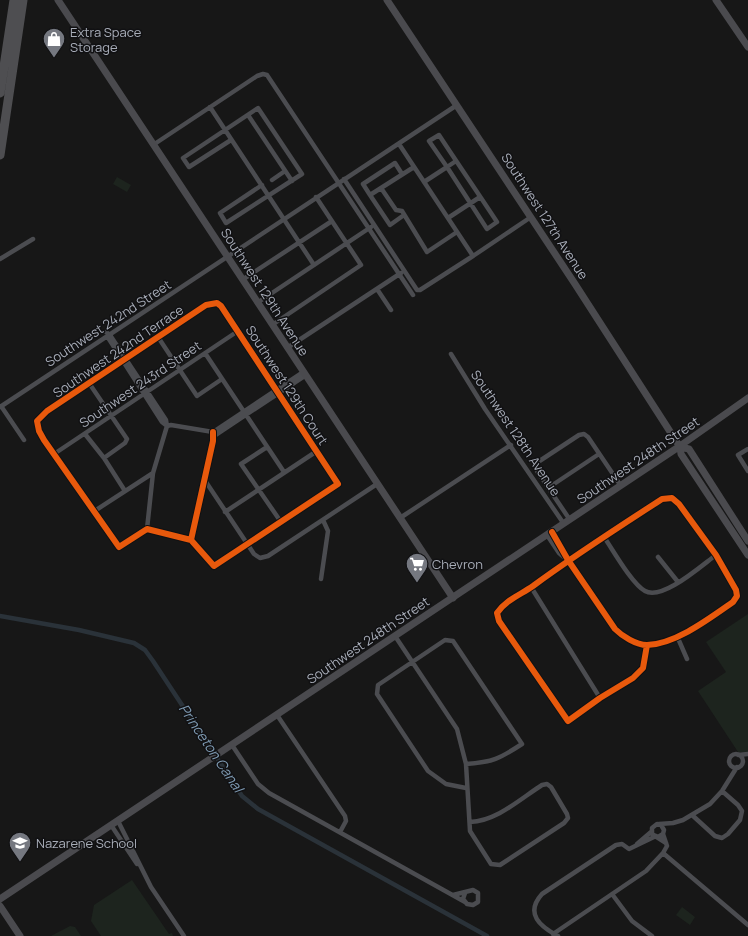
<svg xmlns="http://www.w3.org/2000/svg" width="748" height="936" font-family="Manrope,sans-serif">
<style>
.green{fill:#1d241e}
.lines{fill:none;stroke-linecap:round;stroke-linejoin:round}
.canal{stroke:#2a3239;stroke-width:4.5}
.street{stroke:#4b4c50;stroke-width:4.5}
.secondary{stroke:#4a4a4e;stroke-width:7}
.highway{stroke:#4e4e51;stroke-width:9}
.cycleway-casing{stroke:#111113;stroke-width:8}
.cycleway{stroke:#e8590c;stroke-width:6}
.labels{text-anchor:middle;stroke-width:3;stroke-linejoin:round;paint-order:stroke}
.poi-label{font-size:13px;fill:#a8adb8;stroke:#111113;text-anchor:start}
.street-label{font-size:13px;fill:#a8adb8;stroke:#111113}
.water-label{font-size:14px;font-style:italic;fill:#7f9bb3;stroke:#111113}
</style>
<rect width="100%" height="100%" fill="#171717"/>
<path class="green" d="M117,177L131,185L127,192L113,184Z
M748,614V752H738L698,691L726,672L706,642Z
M132,880L169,934L172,933L173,936H101L91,921L94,905Z
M682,907L695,917L690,925L676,915Z
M70,926L75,927L81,936H51Z"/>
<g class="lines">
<path class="canal" d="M0,616L79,630L134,643L145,650L153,661L242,796L258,809L487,936"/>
<path class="street" d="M210,107L314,265
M248,115L292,181
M231,140L189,167L183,158L258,108L302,174L226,223L220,213L262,185
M399,144L473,256L531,217
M153,145L257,76L263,74L267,75L413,295
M402,174L395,163L363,184L370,195L414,167
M344,179L417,290H420L473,256
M272,180L285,171
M424,182L447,167L429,141L439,135C458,164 478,193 497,222L487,229L447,167L456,161
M381,188L396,210L402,211L427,252L457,232
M370,195L390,225L404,215
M448,218L480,197
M0,259L33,239
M242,280L332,221
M377,289L391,310
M257,303L371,227
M272,325L361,265L316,197
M106,332L110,335L166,420L167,426L153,473L147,529
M107,336L162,422L167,426
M158,337L197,396L222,379
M287,348L401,273
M205,353L284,472
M451,354L485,409L564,524
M89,383L127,439L125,443L104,458
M1,406L24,440
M0,407L457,105
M167,426L171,425L213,432L303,372
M85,434L104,458L125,491
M214,436L306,375
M267,447L241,464L281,522
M748,449L738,455L748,471
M54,454L238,331
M204,479L254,554L260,558L268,556L377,484
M548,488L599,454
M93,512L153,473
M225,512L317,451
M400,518L511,445
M570,520L537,471L535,466L538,462L579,435L584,434L588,437L621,486
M552,532L568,560L615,629C622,636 636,645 647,645C676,644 710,618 733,602L737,596L736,590L716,555L679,504L672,498L662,499C619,527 575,555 533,586C520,595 506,600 497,613L499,621L568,721L600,698L633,678L643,668L647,645
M547,535L559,553L566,559
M604,537C613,550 632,584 645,591C662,601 701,566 716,555
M191,540L147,529L119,547L44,440L39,431L37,421L47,411L206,305L217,303L221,306L338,484L214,566L191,540L213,441V432
M658,557L678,582
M321,579L328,531L323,520
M531,587L600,698
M395,636L457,729L466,764L470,831L491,864L500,865L564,823L568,818L567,814L551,787L547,784L542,785C520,799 497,821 470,822
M677,636L687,659
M277,715L345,816L346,821L340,832
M232,745L258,784L269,793L465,902
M729 761a7 7 0 1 1 14 0a7 7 0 1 1-14 0Z
M738,755L748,754
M466,764C493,762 499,759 522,744L453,641L445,640L378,685L377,694L428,771L446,784L466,788
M692,815L715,836L722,838L728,834L740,820L742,811L738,805L722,791
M118,821L151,887L184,936
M659,824L673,823L683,820L710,804L722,791L737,767
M111,825L137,864
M663,834L667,846L663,853L748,925
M658,837L663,834L664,830L661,825L657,824L652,828V834L666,843
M637,844L651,832
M612,894L632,921L652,936
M453,895L473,890L478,893V902L473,905L467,904L463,899L465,893
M553,934L646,871L663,853
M558,936C541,927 524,914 542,894L616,845L622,844L629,849L656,836"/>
<path class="secondary" d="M58,0L453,598
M387,0L575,284L680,447L681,454L748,555
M716,0L748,47
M680,447L689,449L748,541
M0,899L677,448L748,398
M0,906L20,936"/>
<path class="highway" d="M0,93L14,0
M0,155L23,0"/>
<g class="cycleway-casing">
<path id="cycleway" d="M552,532L568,560L615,629C622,636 636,645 647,645C676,644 710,618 733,602L737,596L736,590L716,555L679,504L672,498L662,499C619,527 575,555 533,586C520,595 506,600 497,613L499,621L568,721L600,698L633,678L643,668L647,645
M191,540L147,529L119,547L44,440L39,431L37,421L47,411L206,305L217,303L221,306L338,484L214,566L191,540L213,441V432"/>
</g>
<use href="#cycleway" class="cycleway"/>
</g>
<defs>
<g id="shop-pin" transform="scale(1.15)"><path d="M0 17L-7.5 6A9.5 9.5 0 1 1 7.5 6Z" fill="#757880" stroke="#111113"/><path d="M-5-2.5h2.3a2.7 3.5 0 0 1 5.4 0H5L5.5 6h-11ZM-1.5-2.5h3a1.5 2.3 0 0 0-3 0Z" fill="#fff"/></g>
<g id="supermarket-pin" transform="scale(1.15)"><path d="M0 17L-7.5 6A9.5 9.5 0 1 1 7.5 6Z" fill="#757880" stroke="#111113"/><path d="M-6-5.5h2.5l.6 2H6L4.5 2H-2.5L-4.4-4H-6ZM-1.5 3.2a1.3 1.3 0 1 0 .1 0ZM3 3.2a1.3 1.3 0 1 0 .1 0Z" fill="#fff"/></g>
<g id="school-pin" transform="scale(1.15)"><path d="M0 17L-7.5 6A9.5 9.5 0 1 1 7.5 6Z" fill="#757880" stroke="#111113"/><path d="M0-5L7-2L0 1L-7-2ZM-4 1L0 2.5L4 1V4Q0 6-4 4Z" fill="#fff"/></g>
</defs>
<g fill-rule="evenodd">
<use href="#shop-pin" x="54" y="39"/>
<use href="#supermarket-pin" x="417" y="564"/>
<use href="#school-pin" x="20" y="843"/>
</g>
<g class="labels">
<g class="poi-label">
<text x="70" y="37">Extra Space<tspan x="70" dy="15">Storage</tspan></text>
<text x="432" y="569">Chevron</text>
<text x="36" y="848">Nazarene School</text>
</g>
<g class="street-label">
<text transform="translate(545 216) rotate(57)" y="5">Southwest 127th Avenue</text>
<text transform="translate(265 292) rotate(57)" y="5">Southwest 129th Avenue</text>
<text transform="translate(108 323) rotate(-33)" y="5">Southwest 242nd Street</text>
<text transform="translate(118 351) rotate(-34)" y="5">Southwest 242nd Terrace</text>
<text transform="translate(140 384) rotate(-34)" y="5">Southwest 243rd Street</text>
<text transform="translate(287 385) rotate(57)" y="5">Southwest 129th Court</text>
<text transform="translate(516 433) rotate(56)" y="5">Southwest 128th Avenue</text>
<text transform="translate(638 460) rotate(-34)" y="5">Southwest 248th Street</text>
<text transform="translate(368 640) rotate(-34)" y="5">Southwest 248th Street</text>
</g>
<g class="water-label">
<text transform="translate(211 748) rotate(56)" y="5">Princeton Canal</text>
</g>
</g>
</svg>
